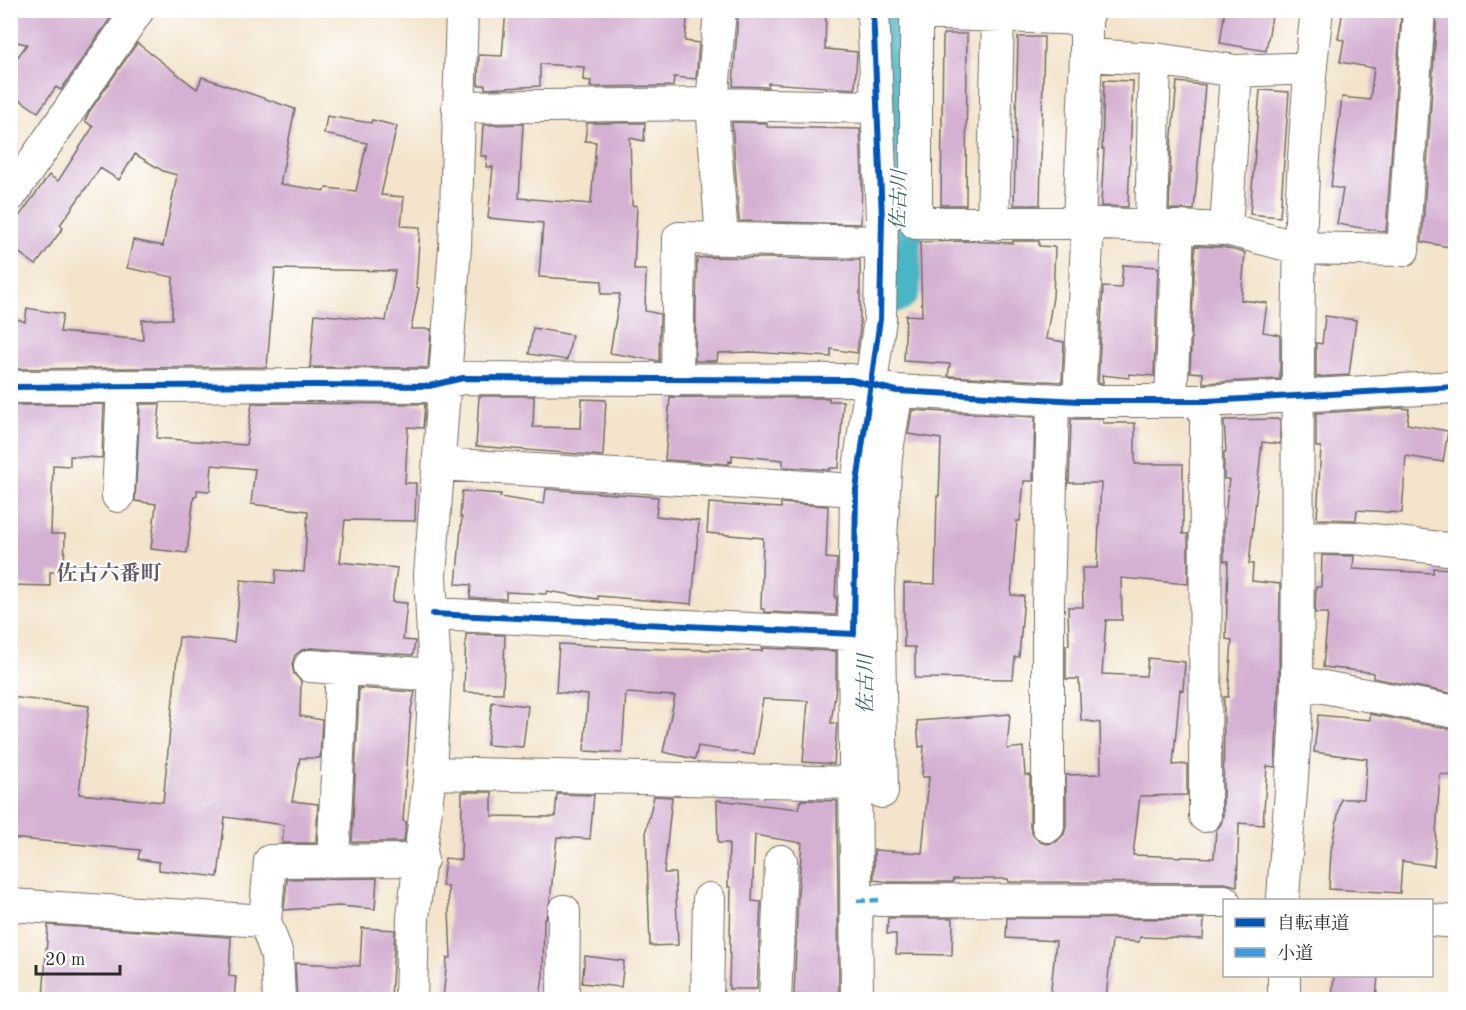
<svg xmlns="http://www.w3.org/2000/svg" width="1466" height="1010" font-family="'Old Standard TT','Noto Serif JP',serif">
<style>
.lines{fill:none;stroke-linecap:round;stroke-linejoin:round}
.river{stroke:#4ab6c6;stroke-width:51}
.building{fill:#d4b1d2}
.minor-casing{stroke:#716c63;stroke-width:34}
.minor{stroke:#fff;stroke-width:32}
.quiet{stroke:#3d9ce1;stroke-width:4.5;stroke-dasharray:9 4.5;stroke-linecap:butt}
.cycleway-casing{stroke:#fff;stroke-width:10}
.cycleway{stroke:#0057b8;stroke-width:6}
.labels{text-anchor:middle;stroke-width:4.5;stroke-linejoin:round;paint-order:stroke}
.water-label{font-size:20px;font-style:italic;fill:#376369;stroke:#fff}
.quarter-label{font-size:21px;font-weight:bold;fill:#665a65;stroke:#fff}
</style>
<rect width="100%" height="100%" fill="#fff"/>
<filter id="ink" filterUnits="userSpaceOnUse"><feTurbulence type="fractalNoise" baseFrequency=".0167" numOctaves="2"/><feDisplacementMap in="SourceGraphic" scale="12" xChannelSelector="R" yChannelSelector="G"/><feConvolveMatrix kernelMatrix="1 2 1 2 8 2 1 2 1" color-interpolation-filters="sRGB"/></filter>
<filter id="wash" filterUnits="userSpaceOnUse"><feTurbulence type="fractalNoise" baseFrequency=".008" numOctaves="4" result="noise"/><feDisplacementMap in="SourceGraphic" scale="24" xChannelSelector="R" yChannelSelector="G"/><feGaussianBlur stdDeviation="1.35" result="paint"/><feColorMatrix in="noise" values="0 0 0 0 0 0 0 0 0 0 0 0 0 0 0 0 0 1.4 0 .05"/><feComposite in="paint" operator="in"/></filter>
<g filter="url(#wash)">
<rect width="100%" height="100%" fill="#f3e4cb"/>
<g class="lines">
<path class="river" d="M895,287L901,125L897,10"/>
</g>
<g id="blocks">
<path class="building" d="M10,10H116L61,90L56,87L38,112L10,93V68L27,44L10,41Z
M506,10H688L685,41L699,43L696,79L674,77L673,86L590,87L591,81L583,80L584,67L540,64V86L485,89V85H478L479,55L502,56Z
M797,10H826L825,49L857,52L855,89L768,83V87L733,86L738,12L797,14Z
M1225,10H1273L1266,51L1220,43Z
M1343,10H1363L1382,14V12L1401,16L1386,232L1337,224L1343,189L1331,187L1342,97L1370,100L1374,68L1340,62L1344,40L1338,39Z
M1437,10H1455V48L1453,69H1455V248L1422,242Z
M943,34H967L966,205H941Z
M1018,37H1044L1040,205H1014Z
M137,43L197,89L202,77L295,109L280,184L325,191L326,188L356,191L367,143L324,134L327,116L371,123L372,120L397,126L381,195L404,197L401,226L420,227L416,287L419,288L411,329H431L428,368L310,367L315,314L386,321L395,271L275,269L267,367L10,369V316L25,322L27,308L63,314L60,332L143,340L142,320L172,319L173,277L127,268L133,240L163,246L177,175L163,171L135,154L119,180L100,168L60,225L63,228L36,265L10,246V229L49,175L58,181L93,127L85,121L89,112Z
M1104,80L1133,81L1128,207L1101,206L1104,149H1102Z
M1177,82L1205,85L1194,210L1169,209L1171,146Z
M1260,90L1289,92L1280,217L1250,214Z
M732,122L767,123V127L860,129L862,175L861,224L739,221Z
M587,123H645L644,141L630,138L632,205L637,206L634,270H646L645,311L660,314L659,361L610,353L620,294H601L602,281L539,277L543,223L488,218L493,167H486L487,156H481L483,125L523,124L519,198L591,204L596,142L585,141Z
M965,241L1013,243V241H1039V246L1055,247L1053,297L1046,339L1064,342L1062,382L948,376L950,364L904,361L906,315L922,316L920,242Z
M1195,246L1223,247L1245,253L1241,300L1267,303L1263,332L1280,335V379L1203,383V373L1190,372Z
M712,257L860,260V329L857,353L831,349V357L753,352L718,353L717,361H695L697,258Z
M1123,265L1158,267L1154,376L1129,374V378L1102,375L1103,383H1098L1103,287L1121,288Z
M1325,316L1356,320L1349,375L1316,377V343L1322,344Z
M533,328L572,335L567,360L529,354Z
M479,396H534L533,427L581,428L582,399L606,400L603,456L476,446Z
M670,397L829,398V401H843L839,468H830V470L783,467V460L732,455V462L729,461V464L665,460Z
M252,403L425,404L423,428L408,427L405,483H416L415,521L345,520L340,562L397,568L392,602L407,603L403,640L415,641L413,655L311,648L302,650L295,655L292,664L294,674L301,681L300,716L322,720L320,758H300L292,801L318,804L316,843H282L284,825L225,817L218,877L159,870V862L138,859L140,850L10,838V697L89,706L79,794L163,802L179,637L234,642L241,580L275,583L276,570L304,572L308,511L251,504L255,469L212,465L210,491L197,490V496H194L187,553L151,549L156,504L135,501L140,404H160L157,438L246,445Z
M104,404L102,458L70,456V466L53,465L51,534H65L64,572H50V586L10,585V405Z
M1400,408L1409,409L1407,424L1448,431L1443,462L1406,456L1402,513L1357,510L1356,520L1317,519L1321,447H1316V413Z
M912,410L1035,417L1033,481H1024L1020,521H1017L1011,595L1024,596L1019,657H1015L1013,679L915,678V647H904V583L935,584L937,496H939L941,439L908,434Z
M1071,419H1103V423H1135V464H1183V534H1188V584L1121,578L1122,620H1106L1102,674L1146,676L1148,658L1185,662L1183,690L1180,689L1173,765L1187,764V795L1140,796L1133,855L1214,858L1216,830L1221,824L1223,816L1224,697H1228L1232,640L1226,639L1228,561H1224V527L1229,479H1224V452H1226L1224,420L1280,419V444L1262,442L1249,564H1253L1252,581L1280,584L1279,679L1275,767L1267,766L1263,825L1239,823L1237,886L1224,883L1009,882L1008,879H953V882H889L874,880V850L922,853L929,777H922L924,746L919,747L917,721L1010,714L1007,749L1023,747L1025,775H1030V827L1033,835L1040,842L1047,844L1056,842L1064,834L1066,826V775L1101,774L1100,723L1081,720L1079,679H1066V645H1069L1068,607H1083L1082,568H1097L1101,483H1069Z
M546,489L658,497L656,516L699,521L692,604L598,596V599L547,591L546,594L506,592V599L470,598L471,585L456,584L462,517H460L462,491L501,494L500,497L544,504Z
M709,503L781,508V503L828,506L826,558L837,559L835,598H837L836,615L764,612V609H761L763,538L707,533Z
M1322,555L1354,556L1353,569L1433,573V568L1455,569V694L1373,678V673L1369,672L1323,667L1328,613H1315L1316,587H1321Z
M466,634L505,635L503,693L464,692Z
M559,644L662,649L762,651V648L836,651V687L831,723H837L834,764L803,762L808,701L763,699L754,755L698,746L695,759L663,752L675,696L626,693L622,753L584,751L588,695L556,692Z
M359,688L415,692L411,709L403,821L406,822L404,842H352Z
M492,702L528,706L523,747L487,745Z
M1370,714L1455,730L1453,776L1440,774L1434,866L1402,861L1400,893L1329,889L1331,851L1341,799H1364L1367,759L1314,752L1318,715L1370,720Z
M462,792H492V816L555,817L557,794L594,795L590,839L557,837L550,901L546,918H544L543,976L540,999H443L447,958H451L448,887L442,886L445,858L461,860Z
M654,796L672,797L664,873H675L678,945L650,946L646,830Z
M717,800L799,809L801,800L837,801L839,995H794L798,892L802,843L755,835L752,901L761,902L757,989H729L731,887H728L729,843H718Z
M377,878L375,909L339,906L284,910L287,879Z
M888,918H953L952,955L896,954V934H887Z
M1007,918L1204,919L1203,939L1140,937L1139,942L1112,940L1106,999H1050L1056,941L1006,938Z
M48,925L231,937L229,976L236,977L234,999H43Z
M362,928L395,930L391,999H297L295,963L360,966Z
M585,956L624,961L621,987L582,983Z
M1334,975H1378L1376,999H1332Z"/>
</g>
</g>
<g filter="url(#ink)">
<use href="#blocks" fill-opacity="0" stroke="#716c63" stroke-width="1.5"/>
<g class="lines">
<g class="minor-casing">
<path id="minor" d="M720,10L712,104L722,239
M916,10V223H1079L1226,229L1299,248L1403,250L1419,10
M916,13L1086,19L1090,10
M1086,19V55L1155,59L1236,71L1310,68
M458,107L712,104L877,107
M10,196L138,10
M1079,223L1086,55
M993,224L998,16
M1151,226L1155,59
M1226,229L1236,71
M677,380L679,238L882,242
M10,387L315,385L429,386L463,378L851,380L897,391L1079,401H1206L1456,387
M1079,401L1088,223
M1171,401L1178,227
M439,464L856,490
M118,496L123,386
M1297,537L1355,538L1456,550
M433,614L854,634L856,490L880,319L882,218L873,10
M854,634L857,1000
M310,666L435,675
M1297,682L1456,712
M430,773L856,783
M882,792L878,588L886,456L897,391
M1205,816L1206,401
M1048,826V603L1053,400
M333,861L342,669
M879,900L1224,901
M1283,900C1287,827 1296,753 1297,679C1300,456 1290,233 1317,10
M10,905L265,921L270,861L422,860
M1432,920L1456,922
M265,921L277,955L279,1000
M1284,976V1000
M411,1000L413,917L430,773L435,675L430,575L455,247L462,10
M563,1000L564,911
M707,1000L709,899
M775,1000L781,861"/>
</g>
<use href="#minor" class="minor"/>
<path class="quiet" d="M857,901L879,900"/>
<g class="cycleway-casing">
<path id="cycleway" d="M10,387L315,385L429,386L463,378L851,380L897,391L1079,401H1206L1456,387
M433,614L854,634L856,490L880,319L882,218L873,10"/>
</g>
<use href="#cycleway" class="cycleway"/>
</g>
</g>
<g class="labels">
<g class="water-label">
<text transform="translate(898 200) rotate(-88)" y="7">佐古川</text>
<text transform="translate(865 684) rotate(-90)" y="7">佐古川</text>
</g>
<g class="quarter-label">
<text x="109" y="580">佐古六番町</text>
</g>
</g>
<rect width="1466" height="1010" fill="none" stroke="#fff" stroke-width="36"/>
<rect x="1223" y="899" width="210" height="78" fill="#ffffff" stroke="#aaaaaa" stroke-width="1.5"/>
<rect x="1235" y="918" width="30" height="9" fill="#0057b8" stroke="#aaaaaa" stroke-width="1.5"/>
<text x="1277" y="929" font-size="18" fill="#2b2b2b">自転車道</text>
<rect x="1235" y="948" width="30" height="9" fill="#3d9ce1" stroke="#aaaaaa" stroke-width="1.5"/>
<text x="1277" y="959" font-size="18" fill="#2b2b2b">小道</text>
<path d="M36 965v9h84v-9" fill="none" stroke="#2b2b2b" stroke-width="3"/>
<text x="45" y="965" font-size="18" fill="#2b2b2b" stroke="#ffffff" stroke-width="4.5" paint-order="stroke">20 m</text>
</svg>
